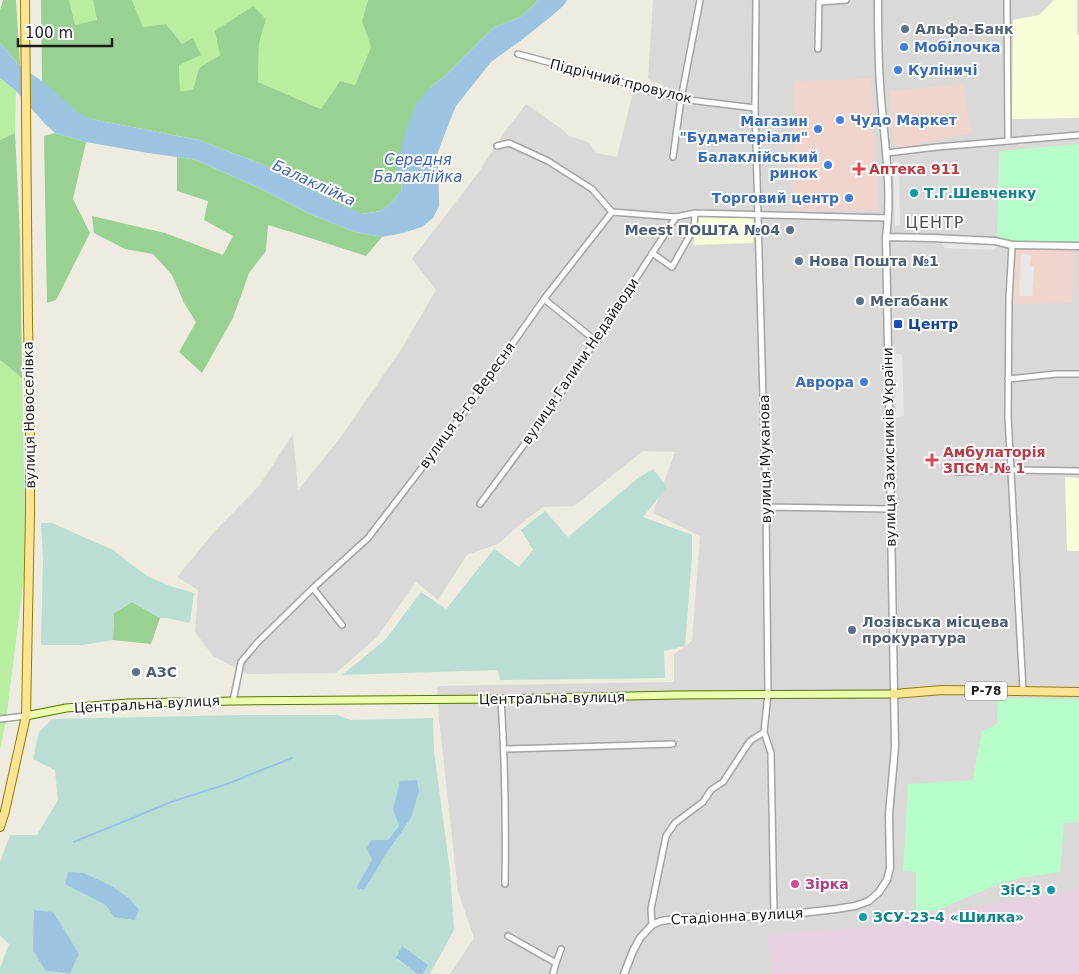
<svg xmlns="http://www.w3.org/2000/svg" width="1079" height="974" font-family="'DejaVu Sans',sans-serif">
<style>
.residential{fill:#dad9d8}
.commercial{fill:#f1d5cd}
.industrial{fill:#e8d1e0}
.education{fill:#f8ffd8}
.grass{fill:#b8eea0}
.forest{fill:#98d191}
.wetland{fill:#bbded4;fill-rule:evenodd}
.park{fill:#b7feca}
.parking{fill:#e8e8e8}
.water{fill:#9cc4e0}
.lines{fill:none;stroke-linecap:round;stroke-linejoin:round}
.stream{stroke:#9cc4e0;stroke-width:2}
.minor-casing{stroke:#a3a3a3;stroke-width:8}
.tertiary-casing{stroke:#a3a3a3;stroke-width:9}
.secondary-casing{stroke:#537500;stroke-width:9}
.primary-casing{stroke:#937d00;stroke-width:10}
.minor{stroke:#fff;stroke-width:5}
.tertiary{stroke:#fff;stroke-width:6}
.secondary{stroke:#ecffad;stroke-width:7}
.primary{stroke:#ffe494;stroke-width:8}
.service-dot{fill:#5c6f8a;stroke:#fff;stroke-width:2}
.shop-dot{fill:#3f7fe0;stroke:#fff;stroke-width:2}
.health-dot{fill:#e0444e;stroke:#fff;stroke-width:2}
.culture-dot{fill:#0f9aa8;stroke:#fff;stroke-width:2}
.transit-dot{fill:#1a4fb4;stroke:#fff;stroke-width:2}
.hotel-dot{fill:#d1479c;stroke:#fff;stroke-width:2}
.labels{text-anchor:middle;stroke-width:4;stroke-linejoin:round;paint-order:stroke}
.shield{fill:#fff;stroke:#606060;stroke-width:1}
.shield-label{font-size:12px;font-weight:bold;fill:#1c1c1c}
.service-label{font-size:14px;font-weight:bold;fill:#4e5e75;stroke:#fff;text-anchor:start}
.shop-label{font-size:14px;font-weight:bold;fill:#366cbe;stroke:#fff;text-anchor:end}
.street-label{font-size:14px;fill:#1c1c1c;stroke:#fff}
.health-label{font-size:14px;font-weight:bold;fill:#be3a42;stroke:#fff;text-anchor:start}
.culture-label{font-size:14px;font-weight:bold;fill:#0d838f;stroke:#fff;text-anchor:start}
.transit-label{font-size:14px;font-weight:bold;fill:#164399;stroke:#fff;text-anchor:start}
.hotel-label{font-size:14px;font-weight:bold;fill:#b23c85;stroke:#fff;text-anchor:start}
.water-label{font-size:15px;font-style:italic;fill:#4165b2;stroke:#fff}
.quarter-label{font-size:16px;letter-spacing:1px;fill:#4f4f4f;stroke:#fff}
</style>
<rect width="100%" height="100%" fill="#eeece0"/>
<path class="residential" d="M653,0H1079V974H450L474,938L458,892L439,719L437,686L674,682V654L692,641L700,536L653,513L675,452L643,451L574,506L543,507L517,527L498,544L467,555L438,600L416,582L377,637L336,673L247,674L213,656L195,632L198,590L177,577L215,531L259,486L293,434L298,490L341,437L402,348L436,290L412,259L478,173L505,131L526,104L559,127L569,136L588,142L596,153L617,157L633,92L640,93L662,92L664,85L648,79Z"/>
<path class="commercial" d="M871,79L879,210H792L795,81Z
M963,84L971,133L900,148L893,143L890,91Z
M1018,248L1074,249L1072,303L1013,304L1015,251Z"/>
<path class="industrial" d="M1069,890H1079V974H769L768,935L882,925Z"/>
<path class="education" d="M1054,0H1077V34L1079,35V118L1012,119L1013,20L1039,15Z
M698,217L753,218V243L693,245Z
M1065,477L1079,478V551H1067Z"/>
<path class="grass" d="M69,0H93L97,21L75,25Z
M132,0H368L362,21L371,47L355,85L340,81L321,109L258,82L259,43L266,19L220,55L199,68L193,90L180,91L179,65L193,38L182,44L166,24L143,27Z
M0,78L16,91L15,133L0,140Z
M0,360L22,378L26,560L6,721L0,749Z"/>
<path class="forest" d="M3,0H16L20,66L0,43V10Z
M41,0H69L75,25L97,20L93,0H132L143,27L166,24L182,44L193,38L201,55L179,65L180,91L193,90L199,68L220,55L215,31L253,6L266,19L259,43L258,82L321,109L340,81L355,85L371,47L362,21L368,0H538L532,7L520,17L493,28L445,76L431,87L400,181L402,186L401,191L392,202L381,211L361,214L337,203L269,167L199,140L106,122C96,120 83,118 75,111C63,102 55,90 42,82Z
M15,133L20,236L22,378L0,360V140Z
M55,133L86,142L73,199L90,233L56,300L47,303L44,136Z
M177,157L192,159L203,163L259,188L312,215L355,232L382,237L366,256L304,236L268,225L266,251L249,273L233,318L202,373L179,352L196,322L184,303L172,275L153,254L125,249L94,233L92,216L165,233L223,255L233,236L204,220L208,201L177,191Z
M132,602L160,618L151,644L113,640L114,613Z"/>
<path class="wetland" d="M653,469L667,487L643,517L692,535V557L685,646L664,651L665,678L500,680L498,670L342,675L385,640L421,592L446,609L494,549L519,567L533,550L521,530L545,511L568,537L638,478Z
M41,523H52L113,550L147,576L170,586L194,593L190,623L167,618H160L132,602L114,613L113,640L83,645H41L43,559Z
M244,715H337L351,720L433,718L434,751L450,871L454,930L430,974H423L428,965L396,959L417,974H70L79,954L46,971L64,974H0V968L9,944L0,936V862L10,835H37L58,800L55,770L33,759L39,732L52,719ZM393,810L411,818L383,859L364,890L356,888L373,859L399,826Z"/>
<path class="park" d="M1079,144V245L997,243L999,151Z
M998,698L1079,699V822L1064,823L1060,872L1020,878L989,888L937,910L916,913V872L903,871L908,784L973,780L982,730L993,727L997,723Z"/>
<path class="parking" d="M893,162H899L900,225L895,226Z
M941,242L998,244L996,247L995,250L944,248L943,244Z
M1021,254L1031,255L1030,266L1034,267L1032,296H1019Z
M895,354H902L904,416L896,418Z"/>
<path class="water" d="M538,0H567L563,6L554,14L523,39L491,62L456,106L447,128L438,152L439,206L433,218L422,227L403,233L382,237L355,232L312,215L259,188L203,163L192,159L148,153L86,142L55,133L45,124L16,91L0,78V43L20,66L49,86L77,112L92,119L106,122L199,140L269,167L337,203L362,214L381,211L392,202L401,191L402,186L396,167L406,129L417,103L431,87L445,76L493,28L520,17L532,7Z
M417,780L419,791L411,818L383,859L364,890L356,888L372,860L367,848L371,840H388L399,826L393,810L400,781Z
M68,872L83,873L110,885L129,898L139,910L135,920L114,917L106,905L65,884Z
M34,910L53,912L79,954L70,974L46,971L33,951Z
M402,946L428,965L423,974H417L396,958Z"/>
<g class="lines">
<path class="stream" d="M74,842L171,802L227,784L292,758"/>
<g class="minor-casing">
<path id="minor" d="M756,0L755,108L766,507L768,694L764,732L771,753L774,916
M1007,0L1008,141
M818,49L819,2L846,0
M518,54L618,81L649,91L681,99L755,108
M497,146L509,143L548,161L592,189L612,212L676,217L695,213L888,218
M887,153L937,147L1079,135
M673,157L681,99L700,0
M1012,245L1009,300L1008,417L1023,690
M652,253L672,267L694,228L695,213
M544,299L596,341
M1008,379L1056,374H1079
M957,472L1012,470L1079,471
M480,504L554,404L676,217
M766,507L890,509
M313,588L342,625
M501,699C505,761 506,823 505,884
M233,701L241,662L257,643L313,588L368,538L458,421L544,299L612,212
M0,719L26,716
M504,749L673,744
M652,925L651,909L666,836L675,823L703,802L711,790L723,782L750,741L764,732
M508,936L556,963L553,974
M556,963L561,949"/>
</g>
<g class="tertiary-casing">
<path id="tertiary" d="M886,237L933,238L995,241L1012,245L1079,246
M624,974L633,951L640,938L652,925L661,921L683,918L774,916L836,909L855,906L869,901L879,892L887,880L890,868L889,814L895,747L886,237C893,186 883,135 880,84C878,56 878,28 878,0"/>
</g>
<g class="secondary-casing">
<path id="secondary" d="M26,716L66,708L128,703L233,701L501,699L675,695L894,694"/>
</g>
<g class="primary-casing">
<path id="primary" d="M894,694L942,690L1079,692
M0,827L5,811L26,716L30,514V407L28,323L25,0"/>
</g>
<use href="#minor" class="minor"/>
<use href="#tertiary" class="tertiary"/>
<use href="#secondary" class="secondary"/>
<use href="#primary" class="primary"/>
</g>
<g class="service-dot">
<circle cx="905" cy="29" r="5"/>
<circle cx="790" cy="230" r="5"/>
<circle cx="799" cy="261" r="5"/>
<circle cx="860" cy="301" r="5"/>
<circle cx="852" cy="630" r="5"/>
<circle cx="136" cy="672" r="5"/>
</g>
<g class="shop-dot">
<circle cx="904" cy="47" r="5"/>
<circle cx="898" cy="70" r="5"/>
<circle cx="840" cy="120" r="5"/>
<circle cx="818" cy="129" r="5"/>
<circle cx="828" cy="165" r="5"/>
<circle cx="849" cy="198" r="5"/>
<circle cx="864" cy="382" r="5"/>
</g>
<g class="health-dot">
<path d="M856.5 161.5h5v5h5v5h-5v5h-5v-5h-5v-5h5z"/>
<path d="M929.5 452.5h5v5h5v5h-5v5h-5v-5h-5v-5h5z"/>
</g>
<g class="culture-dot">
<circle cx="914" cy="193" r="5"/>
<circle cx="1051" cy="890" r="5"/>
<circle cx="863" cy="917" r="5"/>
</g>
<rect class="transit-dot" x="893" y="319" width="10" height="10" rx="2.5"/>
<circle class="hotel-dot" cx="795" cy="884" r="5"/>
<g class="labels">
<rect class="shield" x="965" y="681.5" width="42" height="19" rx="4"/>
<g class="shield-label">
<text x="986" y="695">Р-78</text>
</g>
<g class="service-label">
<text x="915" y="34">Альфа-Банк</text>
<text x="780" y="235" text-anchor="end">Meest ПОШТА №04</text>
<text x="809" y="266">Нова Пошта №1</text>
<text x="870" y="306">Мегабанк</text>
<text x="862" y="627">Лозівська місцева<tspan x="862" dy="16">прокуратура</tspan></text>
<text x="146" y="677">АЗС</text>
</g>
<g class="shop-label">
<text x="914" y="52" text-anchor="start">Мобілочка</text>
<text x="908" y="75" text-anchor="start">Куліничі</text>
<text x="850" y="125" text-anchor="start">Чудо Маркет</text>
<text x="808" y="126">Магазин<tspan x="808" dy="16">"Будматеріали"</tspan></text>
<text x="818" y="162">Балаклійський<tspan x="818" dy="16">ринок</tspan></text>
<text x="839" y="203">Торговий центр</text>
<text x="854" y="387">Аврора</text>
</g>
<g class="street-label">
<text transform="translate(621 81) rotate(14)" y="5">Підрічний провулок</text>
<text transform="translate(580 361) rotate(-56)" y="5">вулиця Галини Недайводи</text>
<text transform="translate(467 405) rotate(-54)" y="5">вулиця 8-го Вересня</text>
<text transform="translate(29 415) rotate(-91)" y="5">вулиця Новоселівка</text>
<text transform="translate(889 447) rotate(-91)" y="5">вулиця Захисників України</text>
<text transform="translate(765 459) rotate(-91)" y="5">вулиця Муканова</text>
<text transform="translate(552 698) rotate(-1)" y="5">Центральна вулиця</text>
<text transform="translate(147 704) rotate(-3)" y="5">Центральна вулиця</text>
<text transform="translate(737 916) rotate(-3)" y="5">Стадіонна вулиця</text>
</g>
<g class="health-label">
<text x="869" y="174">Аптека 911</text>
<text x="943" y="457">Амбулаторія<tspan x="943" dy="16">ЗПСМ № 1</tspan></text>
</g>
<g class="culture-label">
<text x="924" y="198">Т.Г.Шевченку</text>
<text x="1041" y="895" text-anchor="end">ЗіС-3</text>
<text x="873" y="922">ЗСУ-23-4 «Шилка»</text>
</g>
<g class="transit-label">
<text x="908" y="329">Центр</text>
</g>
<g class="hotel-label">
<text x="805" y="889">Зірка</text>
</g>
<g class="water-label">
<text x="418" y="165">Середня<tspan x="418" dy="17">Балаклійка</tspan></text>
<text transform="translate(314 183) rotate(25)" y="5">Балаклійка</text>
</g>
<g class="quarter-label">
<text x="935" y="228">ЦЕНТР</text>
</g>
</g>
<path d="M18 38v8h94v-8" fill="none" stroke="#1c1c1c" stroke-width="2.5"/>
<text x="25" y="38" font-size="15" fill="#1c1c1c" stroke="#ffffff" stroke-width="4" paint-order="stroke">100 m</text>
</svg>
